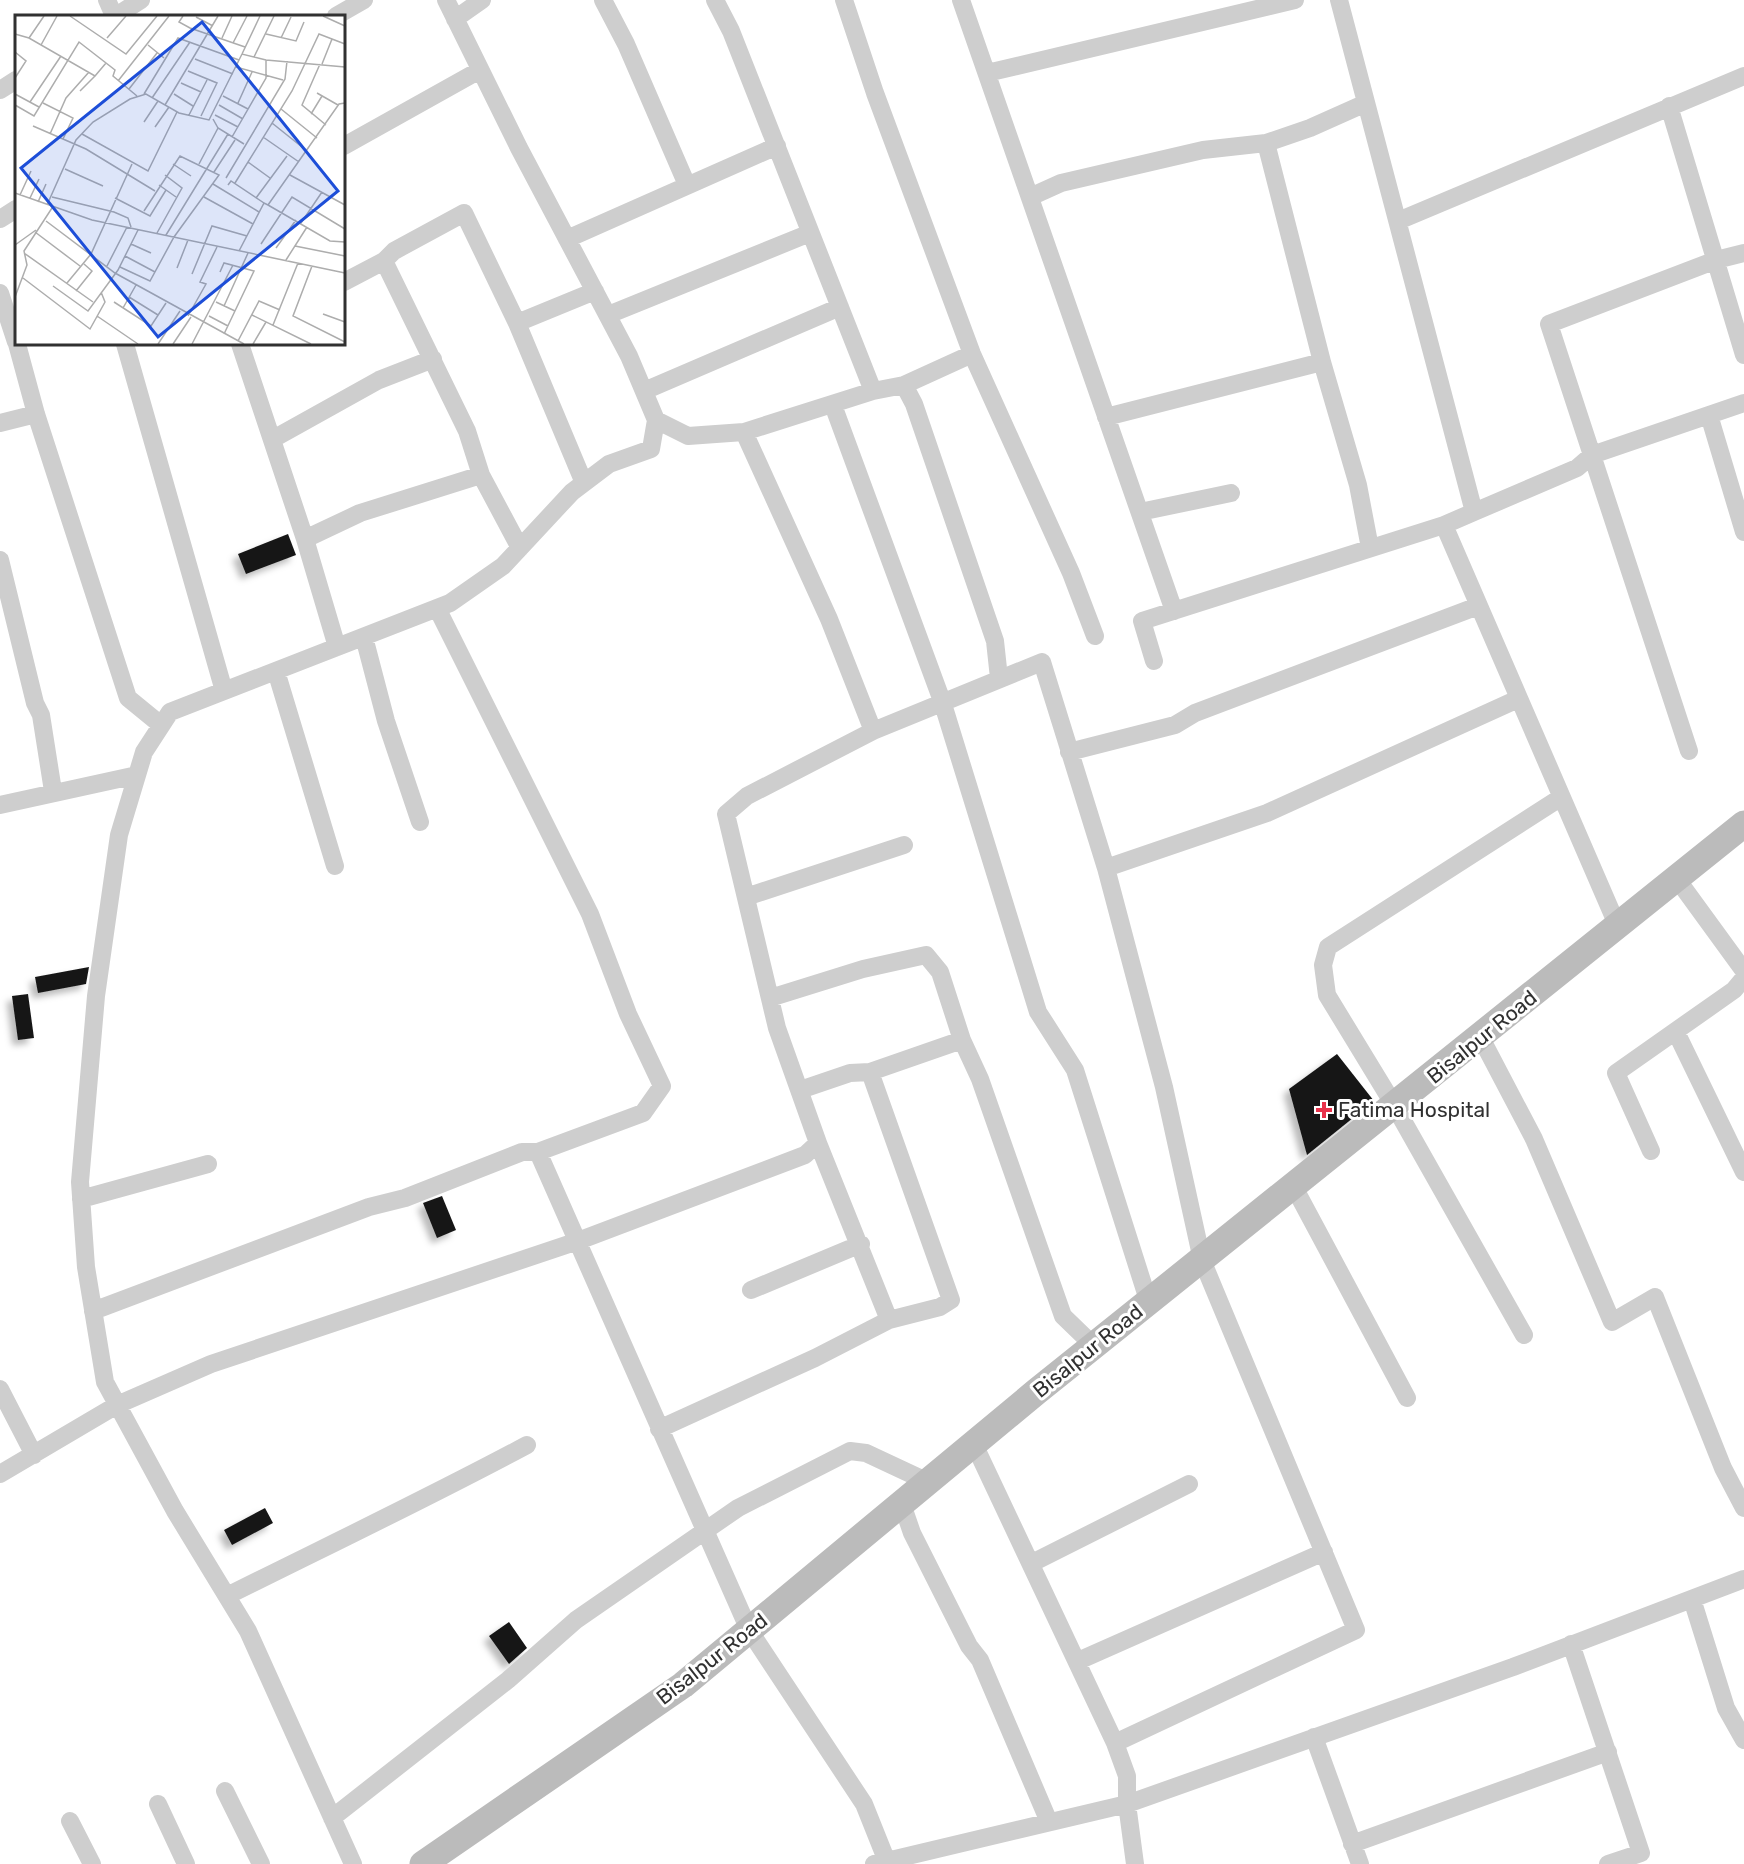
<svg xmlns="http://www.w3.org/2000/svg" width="1744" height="1864" font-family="Rubik,sans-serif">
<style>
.building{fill:#181818;filter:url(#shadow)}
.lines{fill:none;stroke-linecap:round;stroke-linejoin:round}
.street{stroke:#cecece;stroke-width:18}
.secondary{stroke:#bbb;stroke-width:27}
.poi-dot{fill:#e8334c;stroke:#fff;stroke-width:2}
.labels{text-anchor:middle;stroke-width:6;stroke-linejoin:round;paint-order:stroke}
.street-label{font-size:21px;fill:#313131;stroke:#fff}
.poi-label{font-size:21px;fill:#313131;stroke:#fff;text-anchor:start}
.inset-road{fill:none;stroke:#adadad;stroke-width:1.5}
.view{fill:#1d4ed8;fill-opacity:0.15;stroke:#1d4ed8;stroke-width:3}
.inset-edge{fill:none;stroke:#313131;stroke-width:3}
</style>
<defs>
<filter id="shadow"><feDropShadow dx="-5.5" dy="5.5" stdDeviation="3" flood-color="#0004"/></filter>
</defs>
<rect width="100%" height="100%" fill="#fff"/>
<path class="building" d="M288,534L296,555L246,574L238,554Z
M89,967L86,984L38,993L35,977Z
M28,994L34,1038L18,1040L12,996Z
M1337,1054L1374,1101L1307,1155L1289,1089Z
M442,1196L456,1230L437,1238L423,1203Z
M265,1508L273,1523L232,1545L224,1530Z
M509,1622L527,1648L509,1664L489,1636Z"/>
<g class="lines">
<path class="street" d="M107,0L114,16
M603,0L626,44L687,185
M715,0L731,31L873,391
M844,0L875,93L972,354L1071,573L1095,636
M961,0L1174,611
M1339,0L1474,512L1444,525L1618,927
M116,16L141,0
M336,16L364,0
M455,19L482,0
M987,73L1295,0
M0,90L16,80
M1669,106L1744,355
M1266,143L1322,362L1358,485L1370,548
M344,146L480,70
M1030,197L1061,183L1203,150L1266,143L1310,128L1366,103
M0,219L16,209
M1398,221L1744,76
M567,239L777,146
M384,261L467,431L481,475L520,548
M344,282L384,261L394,251L464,213L517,323L584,483
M0,293L16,342
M608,315L810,233
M517,323L595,291
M17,344L36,414L128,698L161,725
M125,344L224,691
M240,344L305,539L337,647
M904,385L914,404L995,641L999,678
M644,391L840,307
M833,405L942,701L1038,1012L1075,1070L1149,1303
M1709,415L1744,532
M1106,417L1322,362
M656,420L688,436L744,432L873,391L904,385L972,354
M0,423L36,414
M744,432L829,619L873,731
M273,439L379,380L433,359
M1140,512L1231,493
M1474,512L1577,468L1592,455L1744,403
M305,539L360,513L481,475
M0,560L35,703L41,715L53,791
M364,637L386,721L420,822
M1154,661L1142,621L1444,525
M276,671L335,866
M1689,751L1549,324L1716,260L1744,253
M1069,752L1175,725L1195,713L1478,606
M0,805L137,775
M1106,868L1267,813L1518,699
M1677,879L1744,971
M746,897L904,845
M770,998L863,969L926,955L940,972L962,1040L980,1079L1063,1316L1094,1346
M1676,1032L1744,1172
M1481,1038L1534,1139L1612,1322L1655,1297L1723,1468L1744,1508
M800,1090L850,1073L870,1072L962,1040
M1651,1151L1616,1073L1734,990L1744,978
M538,1152L749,1630L864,1804L888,1864
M1294,1187L1407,1398
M81,1199L208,1164
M751,1290L861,1244
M93,1311L369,1207L405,1198L522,1152H538L643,1113L662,1086L628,1014L590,914L437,608
M889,1320L818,1143L777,1028L726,814L747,796L873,731L1042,662L1106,868L1164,1087L1202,1260L1356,1630L1115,1743
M1524,1335L1394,1105L1327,995L1323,965L1328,947L1560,798
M0,1389L34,1455
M659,1429L815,1358L889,1320L940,1307L951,1300L870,1072
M974,1444L1115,1743L1127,1776V1804L1135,1864
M0,1474L117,1405L211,1364L578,1241L805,1155L818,1143
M902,1504L912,1533L969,1646L980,1660L1049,1822
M1032,1563L1189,1484
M227,1596C327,1546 428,1498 527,1445
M1692,1599L1726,1708L1744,1740
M1571,1644L1641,1853L1608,1864
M1078,1661L1324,1552
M1314,1737L1360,1864
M225,1791L261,1864
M158,1804L186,1864
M332,1818L508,1680L576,1620L738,1508L850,1451L866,1453L928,1482
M70,1821L92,1864
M1352,1844L1608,1752
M353,1864L248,1631L175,1511L105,1382L86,1267L80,1182L96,996L119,835L144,752L170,712L450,603L503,566L572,492L609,464L651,449L656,420L629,356L519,148L446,0
M874,1864L1127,1804L1513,1667L1744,1579"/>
<path class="secondary" d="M423,1864L683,1685L1036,1392L1744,824"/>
</g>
<path class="poi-dot" d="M1321 1101h6v6h6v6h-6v6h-6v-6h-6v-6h6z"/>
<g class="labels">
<g class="street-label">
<text transform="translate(1482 1037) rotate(-39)" y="7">Bisalpur Road</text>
<text transform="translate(1088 1351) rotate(-39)" y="7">Bisalpur Road</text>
<text transform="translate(712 1659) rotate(-38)" y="7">Bisalpur Road</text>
</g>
<g class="poi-label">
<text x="1338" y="1117">Fatima Hospital</text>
</g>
</g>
<g transform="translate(15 15)">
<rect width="330" height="330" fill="#fff"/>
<path class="inset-road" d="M55,1L111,39L142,1M168,1L164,7L175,13L230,32M308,1L330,11M181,2L198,11M0,19L14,23L80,61L91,48M251,19L281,26L289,7M14,23L29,1M92,23L111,1M207,23L217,1M266,23L276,2M218,28L232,1M26,30L42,1M133,30L149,43M0,37L11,46L0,63M227,39L245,1M239,42L259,1M180,44L218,59M305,49L287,90L311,110M307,49L317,24M221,52L268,65M173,56L202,68L186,101M103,66L154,1M166,68L186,77M114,74L142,38M65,76L80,61M302,78L323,90M0,79L24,92M129,79L163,23L224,45M159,79L178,91M208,81L233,94M137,83L175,27M15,87L46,41M28,88L58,103L48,124M223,88L237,57M0,90L19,101L64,27L100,55L98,61L122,81M150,90L203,1M204,90L228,104M266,94L302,123M296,99L307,81M174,100L192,65M200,100L223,112M198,104L203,113L229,129M129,107L143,86M257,108L292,136M18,111L71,134L140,176M140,112L154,92M35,119L51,83L74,57M67,119L133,156L162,97M217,122L251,63V45M248,122L284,147M233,147L255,163M158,149L176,161M184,149L203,113M50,154L88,171M199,157L220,125M275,160L330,190M211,163L270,64L272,46M220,168L277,76L304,19L330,29M198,169L244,197M144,170L161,182M213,170L216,166L249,188M0,178L77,205L330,258M5,180L16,156M37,182L99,197L113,203L116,212M189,182L238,209M15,183L24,164M100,183L135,201L151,175M241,183L272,141M23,187L31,169M32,190L61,125L78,107L115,84L131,79L164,98L194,105L227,39L251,45L330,52M253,190L315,226L330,227M31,206L100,258L229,329M286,208L307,177M20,217L65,251M142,218L167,173L150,160M151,220L213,119M116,229L136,238M246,229L277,182L330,214M0,230L21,215M280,231L330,241M261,233L281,205M224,236L249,188L253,190L324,89L330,88M9,238L78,287M110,241L140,257M271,245L292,212M92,251L112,212M297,251L278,301L330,327M105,252L135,266L159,222L204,160L165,141L129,196M162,253L173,225M205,257L209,248L239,256L209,319M177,259L197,211L232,221M8,263L75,314L90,287L86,277M52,268L76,239L117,149M38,271L73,296L103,255L123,215M61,276L77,256L69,249M0,282L12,250L9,236L37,193M114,282L143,300M99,287L136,311L151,288M201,287L220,296M209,291L233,238M108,293L121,270M308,299L330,307M237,300L296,329M82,301L123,329M173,301L191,269L185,267L202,232M194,301L213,311M258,310L283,248M223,326L244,286L265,295M143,329L165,296M158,329L176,302M177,329L218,250M238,329L251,307"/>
<path class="view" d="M187,7L323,176L143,322L6,153Z"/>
<rect width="330" height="330" class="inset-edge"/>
</g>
</svg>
